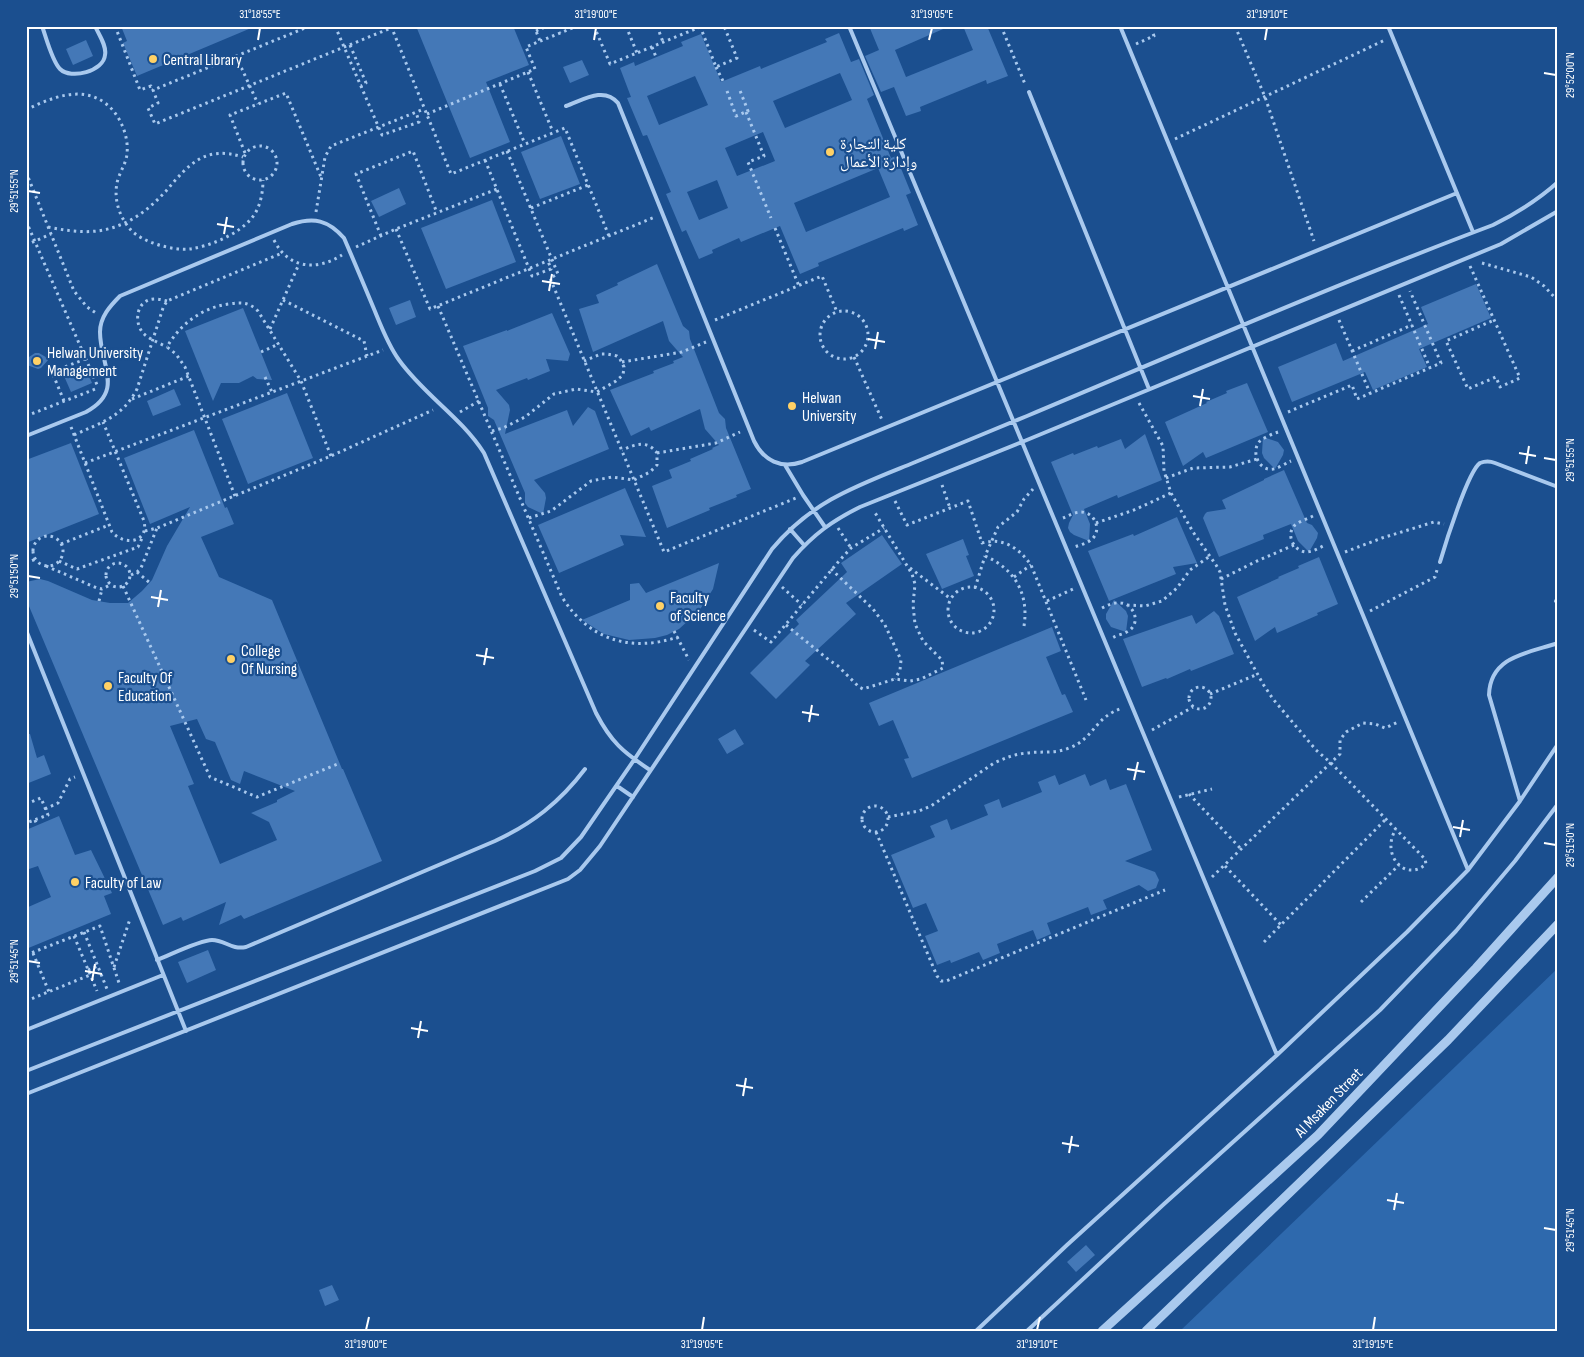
<svg xmlns="http://www.w3.org/2000/svg" width="1584" height="1357" font-family="'Sofia Sans Condensed','Noto Naskh Arabic',sans-serif">
<style>
.green{fill:#2e69ad}
.building{fill:#4478b7;fill-rule:evenodd}
.lines{fill:none;stroke-linecap:round;stroke-linejoin:round}
.path{stroke:#a9c9ee;stroke-width:3;stroke-dasharray:2.5 4;stroke-linecap:butt}
.service{stroke:#a9c9ee;stroke-width:4}
.tertiary{stroke:#a9c9ee;stroke-width:9}
.ticks{fill:none;stroke:#fff;stroke-width:2}
.poi-dot{fill:#ffd166;stroke:#1b4f8f;stroke-width:2}
.labels{text-anchor:middle;stroke-width:4.5;stroke-linejoin:round;paint-order:stroke}
.poi-label{font-size:16px;fill:#fff;stroke:#1b4f8f;text-anchor:start}
.street-label{font-size:16px;fill:#fff;stroke:#1b4f8f}
.neatline{fill:none;stroke:#fff;stroke-width:2}
.ticks-label{font-size:12px;text-anchor:middle;fill:#fff}
</style>
<rect width="100%" height="100%" fill="#1b4f8f"/>
<path class="green" d="M1558,968V1331H1180Z"/>
<path class="building" d="M121,26H256L137,76L123,43L127,41Z
M416,26H513L529,65L486,82L510,142L470,158Z
M869,26H950L895,50L906,77L973,50L963,26H987L1008,76L987,84L986,80L920,107L921,111L906,116L894,87L881,92L865,56L879,50Z
M839,33L851,62L859,59L874,95L867,99L891,158L896,156L911,193L906,195L918,225L904,231L903,228L818,263L819,266L800,274L780,226L741,242L739,238L712,250L713,253L699,259L686,230L682,232L666,194L671,192L647,135L643,136L627,98L631,97L620,68L634,62L635,66L683,46L681,42L701,34L721,82L760,66L761,69L827,42L825,39ZM840,73L852,100L785,128L773,101ZM695,76L708,105L659,125L647,96ZM763,132L775,161L737,176L725,148ZM878,168L890,197L806,232L794,203ZM717,180L728,208L699,220L687,192Z
M86,40L93,56L73,65L66,49Z
M582,60L589,75L570,83L563,67Z
M561,136L580,184L540,199L521,152Z
M399,188L406,204L379,217L371,201Z
M492,200L516,262L446,289L421,228Z
M657,264L683,326L689,331L690,339L719,413L725,419L726,428L751,489L736,495L737,497L709,508L710,510L667,528L652,486L672,478L669,470L691,461L690,459L713,449L712,448L719,445L705,429L700,409L651,431L649,427L631,436L610,390L654,373L653,371L674,363L673,361L683,357L669,341L663,321L593,352L579,309L599,303L596,295L618,285L617,283Z
M1476,284L1491,318L1419,349L1427,367L1373,390L1365,372L1292,402L1278,367L1336,343L1343,361L1428,324L1421,307Z
M410,300L416,317L396,325L389,308Z
M243,308L272,380L257,379L253,376L239,383H221L213,401L185,331Z
M552,313L570,354L568,361L546,359L550,371L528,380L527,378L496,390L509,405L510,410L505,434L567,410L573,426L588,407L595,411L609,449L534,480L545,493L546,498L543,514L528,507L525,503V493L494,420L488,416V408L463,346L507,330V331Z
M35,353H39L49,359L41,368L38,369L27,365L29,357Z
M85,367L92,383L71,392L64,376Z
M1247,383L1268,432L1206,458L1203,452L1183,466L1165,422L1207,403L1206,402L1227,393L1226,391Z
M174,389L181,405L153,416L147,401Z
M287,393L313,458L248,484L222,419Z
M194,430L225,508L227,507L234,524L201,537L219,577L272,600L342,769H343L382,861L244,919L241,915L219,925L226,902L183,921L181,917L163,925L26,599V582L40,579L48,581L92,600L110,603H128L142,591L152,580L167,546L190,507L150,524L124,458ZM197,719L206,739L215,742L231,780L240,784L244,771L295,791L277,800V802L251,813L269,822L277,840L220,864L188,786L194,784L170,726Z
M1145,434L1162,480L1118,498L1117,495L1084,509L1090,524L1089,541L1074,535L1070,532L1068,528L1069,523L1073,515L1051,462L1073,453L1074,455L1097,446L1098,448L1121,439L1125,449Z
M1263,437L1278,442L1284,450L1283,455L1275,469L1264,458L1262,453Z
M71,443L99,514L26,543V460Z
M1284,470L1307,523L1312,525L1318,533L1317,538L1309,552L1298,541L1291,524L1263,535L1264,539L1219,557L1203,518L1205,514L1207,512L1226,509L1222,500L1264,480V479Z
M625,488L646,537L620,535L624,545L559,573L538,525Z
M1177,517L1197,563L1173,567L1176,574L1109,601L1088,551L1133,534L1134,536Z
M882,535L902,564L846,603L856,614L805,661L810,665L776,699L750,673L799,624L796,620L847,572L841,563Z
M963,539L969,555L966,556L974,576L942,589L926,554Z
M1319,557L1338,604L1317,613L1318,615L1277,633L1275,627L1255,641L1237,597L1279,578L1278,577L1299,568L1298,566Z
M719,563L713,589L699,611L679,629L667,635L655,638L629,640L604,634L582,620L630,600V584L639,583L646,593Z
M1114,600L1126,611L1128,616L1126,632L1111,627L1106,619V614Z
M1214,611L1219,616L1234,654L1191,671L1190,669L1167,679L1166,678L1142,687L1123,639L1192,615L1196,624Z
M1052,627L1061,651L1046,657L1062,695L1065,694L1073,712L912,778L904,759L909,758L893,720L879,726L869,703Z
M735,729L744,744L727,754L718,739Z
M26,734H30L37,758L44,755L51,774L26,784Z
M1085,774L1090,786L1106,779L1110,790L1126,784L1152,850L1125,861L1155,872L1159,880L1156,888L1148,891L1139,885L1103,900L1107,909L1091,915L1088,907L1047,923L1051,934L1037,940L1033,930L997,944L1000,953L983,960L979,952L951,963L950,960L937,965L925,936L938,931L926,903L913,908L891,855L935,837L930,826L947,819L951,830L988,815L984,805L999,799L1002,808L1042,792L1038,782L1055,775L1059,785Z
M59,816L75,855L91,850L112,893L104,896L111,914L26,949V908L51,897L38,866L26,870V830Z
M208,950L216,970L187,983L178,962Z
M1086,1245L1095,1255L1076,1272L1067,1262Z
M332,1285L339,1300L325,1306L319,1290Z"/>
<g class="lines">
<path class="path" d="M115,26L140,90L151,86L153,90
M310,26L153,90L158,103L148,108L155,124L391,28
M335,26L382,135L419,122L416,112
M391,26L451,174L565,128L609,236
M534,26L540,41
M557,26L560,33
M594,26L610,64L700,27
M626,26L637,53
M657,26L663,42
M700,26L716,67L737,58L724,26
M1001,26L1025,84
M1235,26L1265,97L1314,241
M536,31L547,26
M1136,44L1154,36L1152,31
M350,45L366,83L361,86
M652,47L656,57
M236,56L258,104
M716,67L723,81
M528,72L553,132
M500,84L525,144
M727,91L736,116L748,111L739,88
M26,110C50,98 81,85 105,103C120,114 129,136 127,154C126,163 121,170 118,179C113,196 118,215 130,229C141,242 173,251 190,249C210,246 237,235 251,219C260,209 263,193 263,180
M746,112L764,156L748,162L771,218
M427,114L535,69L526,47L577,26
M1175,139L1385,40
M243 163a17 17 0 1 1 34 0a17 17 0 1 1-34 0Z
M507,151L558,274L550,278L664,552L796,498
M245,153L230,115L286,93L321,177
M485,160L532,276L551,269L548,261
M26,172L74,291L87,307L96,313
M531,208L588,185
M316,212L325,157L331,146L424,109
M26,221L98,387
M48,227C73,232 96,235 120,225C138,218 153,205 166,191C189,164 205,145 243,157
M775,228L799,286
M396,229L430,309L655,217
M381,236L356,174L413,151L437,213
M274,240C288,269 317,271 342,255
M26,245L51,234
M356,247L396,229L497,189
M1482,263L1531,277L1544,286L1558,301
M1470,266L1520,378L1500,387L1496,377L1468,389L1446,341L1494,320
M1399,295L1430,368
M283,300L364,341L367,356
M167,301C163,300 159,299 155,299C137,299 133,321 143,333C149,339 159,343 167,347
M438,306L562,597C588,639 630,653 678,637
M820 335a24 24 0 1 1 48 0a24 24 0 1 1-48 0Z
M715,320L822,276L837,312
M1339,320L1370,393
M270,329L299,264
M1352,351L1412,325
M261,352L279,344
M854,357L882,420
M622,362L682,352L706,342
M265,377L272,392
M132,399L189,376
M64,401L52,372L85,359
M1139,403L1163,446L1164,471L1171,493L1193,532L1216,565L1220,572L1225,605L1235,633L1263,684L1273,699L1316,750L1331,763L1425,859L1426,864C1405,883 1380,854 1396,829
M460,412L479,401
M1288,412L1352,385L1357,399L1441,363L1410,291
M26,416L98,388
M71,427L112,532C124,546 149,543 144,521L103,422
M492,431L503,428L525,417L554,394L576,389L597,392L616,381L623,375L624,367L620,359L617,356L607,354H601L584,361
M1278,432C1272,434 1265,437 1260,441C1252,449 1256,466 1268,469C1275,471 1284,464 1291,461
M74,435C100,423 123,417 137,389L163,308L167,301L282,253
M657,453L716,443L740,432
M85,463L383,350
M1166,478L1193,468L1230,467L1257,459
M942,485L950,508
M235,496L185,367L176,354L167,347C180,324 203,307 229,304C241,302 249,302 258,311L301,381L331,456
M895,501L907,525L968,501L982,543C1003,537 1019,548 1031,565L1086,700
M1313,516C1307,519 1300,521 1295,525C1285,535 1294,551 1306,552C1313,552 1319,548 1325,545
M529,518L551,511L591,481L612,477L634,480L650,472L657,465V453C647,439 634,445 622,450
M1063,518C1070,515 1078,510 1086,513C1096,516 1101,531 1092,539C1088,543 1080,545 1074,547
M1096,523L1134,510L1171,493
M838,528L851,548
M145,531L157,528L331,456L433,410
M33 551a15 15 0 1 1 30 0a15 15 0 1 1-30 0Z
M61,544L109,525
M1345,552L1382,538L1434,522L1444,524
M59,561L77,569L138,547L143,536
M106 575a12 12 0 1 1 24 0a12 12 0 1 1-24 0Z
M26,563L36,559
M46,566L97,588L102,589L110,585
M910,568L951,599
M831,569L873,609L885,625L901,660L900,670L895,679
M137,572L150,583
M131,575L137,572L141,568L157,528
M1014,577L1031,565
M1221,579L1257,561L1294,545
M123,586L210,777L257,797L340,763
M782,587L802,605
M948 610a23 23 0 1 1 46 0a23 23 0 1 1-46 0Z
M975,588L985,556
M99,601L102,589
M1047,601L1073,589
M1127,605L1145,606L1162,601L1177,588L1190,570L1210,556
M1102,608C1108,605 1114,602 1121,603C1133,604 1141,621 1130,630C1125,634 1117,635 1112,638
M1370,611L1435,577L1437,570
M786,625L829,660L838,666L859,687L863,689L895,679L910,681L921,679L943,668L942,660L923,641L915,624L913,605L915,584L912,574L874,511
M1024,626C1029,594 1015,569 985,556L998,527L1017,512L1024,499L1033,489
M754,630L771,642L839,561L851,548L884,528
M674,631L689,660
M1189 698a11 11 0 1 1 22 0a11 11 0 1 1-22 0Z
M1210,694L1258,674
M1152,730L1193,707
M1189,794L1242,850
M1179,797L1212,789
M26,804L41,798L48,815L26,823
M862 819a13 13 0 1 1 26 0a13 13 0 1 1-26 0Z
M45,809L58,803L70,779L75,777
M888,817L919,811L931,806L994,763C1005,758 1015,754 1027,753C1041,751 1055,754 1069,748C1094,739 1095,716 1123,708
M35,820L37,825
M876,832L937,976L941,981H946L1165,890
M1225,866L1281,925
M1212,877L1340,754V740L1346,732L1363,723L1375,724L1385,728L1398,722
M1361,902L1399,865
M84,932L107,989
M74,936L97,991
M1264,942L1386,819
M33,953L49,992
M26,955L100,926L119,983
M114,967L130,919
M88,970L98,966
M26,1001L90,975"/>
<path class="service" d="M42,26C46,37 52,61 60,69C71,80 104,71 105,55C107,46 99,35 95,26
M849,26L1277,1055
M1120,26L1468,870
M1388,26L1473,232
M1029,92L1149,389
M566,106C583,100 604,86 618,103L754,441C764,461 781,469 802,462L1457,193
M26,436L86,412C125,391 100,365 100,332C100,317 110,306 120,296L292,224C314,217 328,220 344,238C354,261 364,285 374,309C381,326 388,345 399,360C424,395 461,417 484,453L596,713C611,742 623,752 650,770
M785,465L803,495L825,527
M790,529L804,545
M1440,562C1445,545 1468,471 1480,463C1485,461 1490,461 1495,463L1558,487
M1556,601L1558,598
M26,630L186,1031
M617,786L633,797
M1520,801L1489,695C1490,656 1528,653 1558,643
M157,960C170,955 200,940 212,940C225,940 231,950 246,947L495,841C532,824 560,802 585,769
M26,1030L163,975
M26,1071L535,871L561,858L581,837L634,760L772,549C812,501 856,486 913,463C951,447 989,432 1027,416C1182,351 1336,284 1493,225C1517,213 1538,200 1558,182
M26,1094L568,879L580,870L600,846L793,558C814,534 832,521 860,507L1022,442L1501,244L1558,211
M976,1331L1067,1245L1277,1055L1407,932L1468,870L1520,801L1558,744
M1027,1331L1164,1204L1380,1010L1456,931L1515,861L1558,804"/>
<path class="tertiary" d="M1102,1331L1318,1135L1476,968L1558,877
M1146,1331L1448,1040L1558,924"/>
</g>
<path class="ticks" d="M258,40L260,28M594,40L596,28M929,40L932,28M1265,40L1267,28M1544,73L1556,75M28,191L40,193M217,224L234,227M224,234L227,217M542,281L560,284M549,291L552,274M868,339L885,342M875,349L878,332M1193,396L1210,399M1200,406L1203,389M1519,453L1536,456M1544,458L1556,460M1526,464L1529,446M28,576L40,578M151,597L168,600M158,607L161,590M476,655L494,658M484,665L487,648M802,712L819,715M809,722L812,705M1127,769L1145,772M1134,780L1138,762M1453,827L1470,830M1460,837L1463,820M1544,843L1556,845M28,961L40,963M85,971L102,974M92,981L95,964M411,1028L428,1031M418,1038L421,1021M736,1085L753,1088M743,1096L746,1078M1062,1143L1079,1146M1069,1153L1072,1136M1387,1200L1404,1203M1394,1210L1397,1193M1544,1228L1556,1230M366,1330L369,1317M702,1330L704,1317M1037,1330L1040,1317M1373,1330L1375,1317"/>
<g class="poi-dot">
<circle cx="153" cy="59" r="5"/>
<circle cx="830" cy="152" r="5"/>
<circle cx="37" cy="361" r="5"/>
<circle cx="792" cy="406" r="5"/>
<circle cx="660" cy="606" r="5"/>
<circle cx="231" cy="659" r="5"/>
<circle cx="108" cy="686" r="5"/>
<circle cx="75" cy="882" r="5"/>
</g>
<g class="labels">
<g class="poi-label">
<text x="163" y="65">Central Library</text>
<text x="840" y="149">كلية التجارة<tspan x="840" dy="18">وإدارة الأعمال</tspan></text>
<text x="47" y="358">Helwan University<tspan x="47" dy="18">Management</tspan></text>
<text x="802" y="403">Helwan<tspan x="802" dy="18">University</tspan></text>
<text x="670" y="603">Faculty<tspan x="670" dy="18">of Science</tspan></text>
<text x="241" y="656">College<tspan x="241" dy="18">Of Nursing</tspan></text>
<text x="118" y="683">Faculty Of<tspan x="118" dy="18">Education</tspan></text>
<text x="85" y="888">Faculty of Law</text>
</g>
<g class="street-label">
<text transform="translate(1328 1102) rotate(-46)" y="6">Al Msaken Street</text>
</g>
</g>
<rect width="1584" height="1357" fill="none" stroke="#1b4f8f" stroke-width="55"/>
<rect x="28" y="28" width="1528" height="1302" class="neatline"/>
<g class="ticks-label">
<text x="260" y="18">31°18'55"E</text>
<text x="596" y="18">31°19'00"E</text>
<text x="932" y="18">31°19'05"E</text>
<text x="1267" y="18">31°19'10"E</text>
<text transform="translate(1570 75) rotate(-90)" y="4">29°52'00"N</text>
<text transform="translate(14 191) rotate(-90)" y="4">29°51'55"N</text>
<text transform="translate(1570 460) rotate(-90)" y="4">29°51'55"N</text>
<text transform="translate(14 576) rotate(-90)" y="4">29°51'50"N</text>
<text transform="translate(1570 845) rotate(-90)" y="4">29°51'50"N</text>
<text transform="translate(14 961) rotate(-90)" y="4">29°51'45"N</text>
<text transform="translate(1570 1230) rotate(-90)" y="4">29°51'45"N</text>
<text x="366" y="1348">31°19'00"E</text>
<text x="702" y="1348">31°19'05"E</text>
<text x="1037" y="1348">31°19'10"E</text>
<text x="1373" y="1348">31°19'15"E</text>
</g>
</svg>
